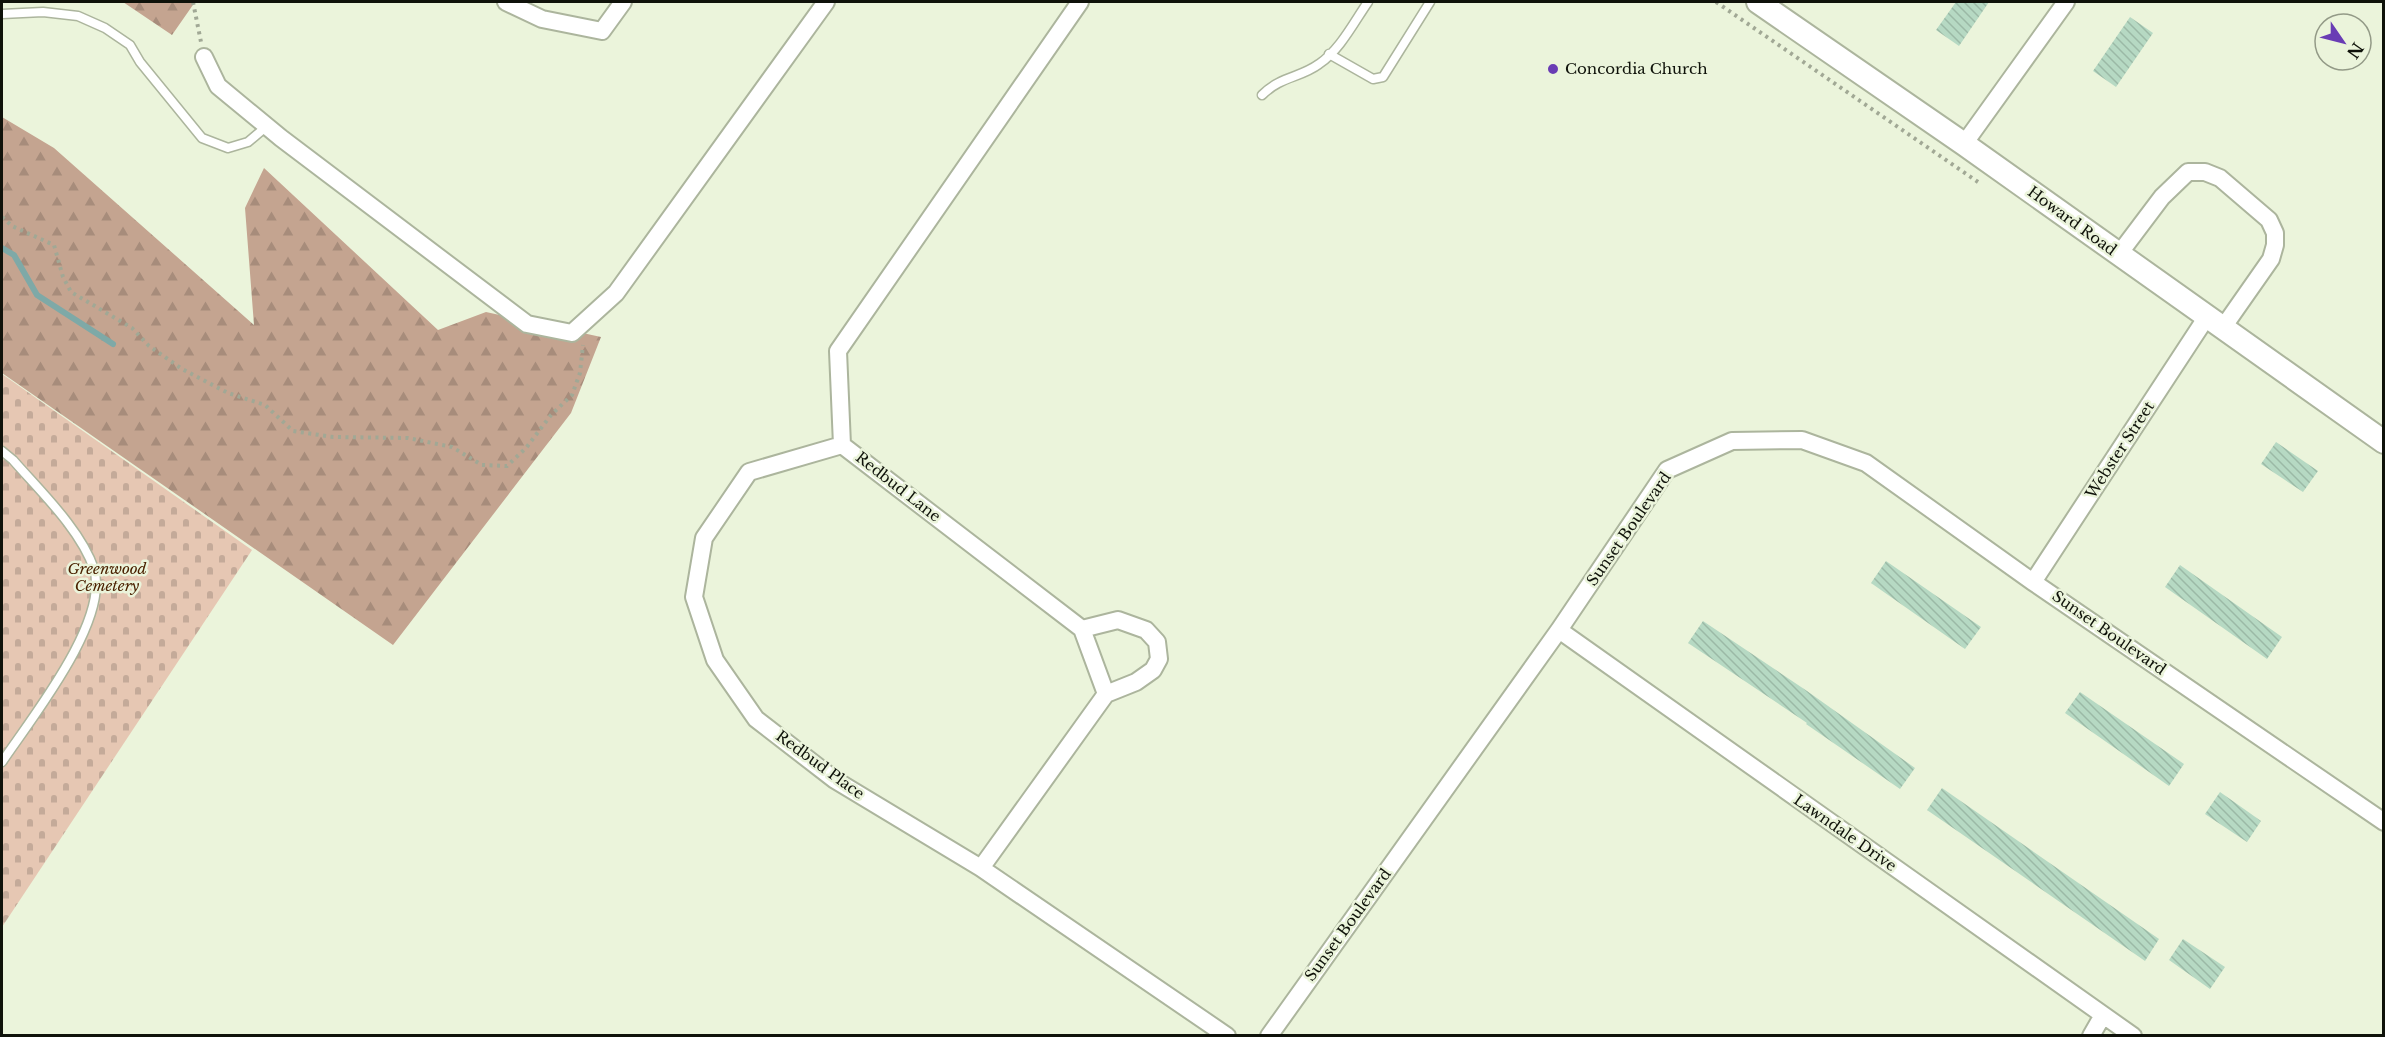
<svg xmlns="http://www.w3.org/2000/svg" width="2385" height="1037" font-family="'Libre Baskerville',serif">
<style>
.forest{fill:url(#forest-firs)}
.cemetery{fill:url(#cemetery-stones)}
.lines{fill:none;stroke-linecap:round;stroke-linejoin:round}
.stream{stroke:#7ea9a7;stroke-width:6}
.building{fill:url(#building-back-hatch)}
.lane-casing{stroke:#acb59d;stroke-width:11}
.street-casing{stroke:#acb59d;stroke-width:20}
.secondary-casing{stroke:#acb59d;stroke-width:26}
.path{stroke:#a1a895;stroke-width:4;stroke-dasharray:3 4.5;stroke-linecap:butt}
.lane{stroke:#fff;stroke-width:8}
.street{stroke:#fff;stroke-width:16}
.secondary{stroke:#fff;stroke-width:22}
.poi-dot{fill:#693cb4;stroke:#ebf4db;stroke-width:2}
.labels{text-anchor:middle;stroke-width:5;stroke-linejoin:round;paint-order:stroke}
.poi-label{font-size:15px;fill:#0f120a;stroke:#ebf4db;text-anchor:start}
.street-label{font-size:15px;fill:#0f120a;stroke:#ebf4db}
.park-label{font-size:15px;font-style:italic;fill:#4a2100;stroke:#ebf4db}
</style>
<defs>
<pattern id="forest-firs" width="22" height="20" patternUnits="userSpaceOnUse" patternTransform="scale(1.5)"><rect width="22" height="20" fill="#c4a490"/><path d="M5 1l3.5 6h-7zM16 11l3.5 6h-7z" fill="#a78c7b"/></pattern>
<pattern id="cemetery-stones" width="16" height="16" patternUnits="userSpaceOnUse" patternTransform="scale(1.5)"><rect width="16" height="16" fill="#e6c7b3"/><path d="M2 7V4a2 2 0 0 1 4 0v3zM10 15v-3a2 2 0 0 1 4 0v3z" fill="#c4aa99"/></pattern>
<pattern id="building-back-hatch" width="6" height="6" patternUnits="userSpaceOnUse" patternTransform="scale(1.5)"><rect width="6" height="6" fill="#b6d9c3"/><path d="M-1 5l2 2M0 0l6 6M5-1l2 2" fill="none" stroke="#9bb9a6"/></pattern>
</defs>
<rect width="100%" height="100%" fill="#ebf4db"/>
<path class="forest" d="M123,2H195L172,35Z
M2,117L54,148L254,325L245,208L264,168L438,330L486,312L601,337L571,413L393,645L2,373Z"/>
<path class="cemetery" d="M2,374L252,550L2,927Z"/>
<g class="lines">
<path class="stream" d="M2,248L14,255L37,295L113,344"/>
</g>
<path class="building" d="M1956,2H1989L1959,46L1936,30Z
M2130,17L2153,33L2116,87L2093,71Z
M2276,442L2318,471L2303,492L2261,464Z
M1886,561L1981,627L1965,649L1871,583Z
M2180,565L2282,637L2267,659L2165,587Z
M1703,621L1807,691L1915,768L1900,789L1806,724L1807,723L1688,643Z
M2080,692L2184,764L2169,786L2065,713Z
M1942,788L2159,939L2145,961L1927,810Z
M2220,792L2261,821L2247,842L2205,814Z
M2183,939L2225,967L2210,989L2169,960Z"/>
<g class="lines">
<g class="lane-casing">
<path id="lane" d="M2,14L43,12L78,16L105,28L130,45L140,62L202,138L228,148L248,142L267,126
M1329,54L1373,79L1383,77L1430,2
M1262,95C1281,76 1300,78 1319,64C1340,50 1354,22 1368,2
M2,451L13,460C40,491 81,530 94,569C110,621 30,720 2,762"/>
</g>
<g class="street-casing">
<path id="street" d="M506,2L542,19L602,31L623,2
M204,57L218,86L281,138L527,324L572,333L616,293L826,2
M1964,144L2066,2
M2119,254L2162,197L2188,172H2205L2220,178L2269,220L2275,233V245L2271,259L2222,329
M842,445L749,472L704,538L694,597L715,660L756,719L835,780L981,868L1227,1036
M2033,582L2206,318
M1082,629L1118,620L1146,630L1157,642L1159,659L1153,670L1136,682L1106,694
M1559,630L2133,1036
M981,868L1106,694L1082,629L842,445L838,351L1080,2
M1269,1036L1559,630L1667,470L1732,441L1802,440L1866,463L2033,582L2384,822
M2091,1036L2103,1015"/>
</g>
<g class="secondary-casing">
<path id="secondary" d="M1758,2L1964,144L2384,442"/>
</g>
<path class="path" d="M193,2L201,42
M1716,2L1978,182
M2,217L12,226L54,245L63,277L71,292L132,328L149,346L182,369L228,393L265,405L293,431L333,437L408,438L452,447L482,465L507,466L526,448L551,415L572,395L580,373L583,345"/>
<use href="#lane" class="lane"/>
<use href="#street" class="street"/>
<use href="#secondary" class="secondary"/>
</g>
<circle class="poi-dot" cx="1553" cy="69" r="6"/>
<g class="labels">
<g class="poi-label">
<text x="1565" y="74">Concordia Church</text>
</g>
<g class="street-label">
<text transform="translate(2072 221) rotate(36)" y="5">Howard Road</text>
<text transform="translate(2120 450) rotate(-57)" y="5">Webster Street</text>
<text transform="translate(898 487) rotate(38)" y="5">Redbud Lane</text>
<text transform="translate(1629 529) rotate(-55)" y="5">Sunset Boulevard</text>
<text transform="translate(2109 633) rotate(35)" y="5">Sunset Boulevard</text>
<text transform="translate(820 765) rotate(36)" y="5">Redbud Place</text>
<text transform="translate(1845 833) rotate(35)" y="5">Lawndale Drive</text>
<text transform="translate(1348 925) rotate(-54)" y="5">Sunset Boulevard</text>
</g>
<g class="park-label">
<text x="107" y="574">Greenwood<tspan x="107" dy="17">Cemetery</tspan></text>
</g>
</g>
<rect width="2385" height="1037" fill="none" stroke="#0f120a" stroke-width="6"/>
<g transform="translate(2343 42) rotate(125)"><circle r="28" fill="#ebf4db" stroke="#939a87" stroke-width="1.5"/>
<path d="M0-4.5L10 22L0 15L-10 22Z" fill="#693cb4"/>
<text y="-9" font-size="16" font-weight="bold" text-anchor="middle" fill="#0f120a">N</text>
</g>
</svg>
